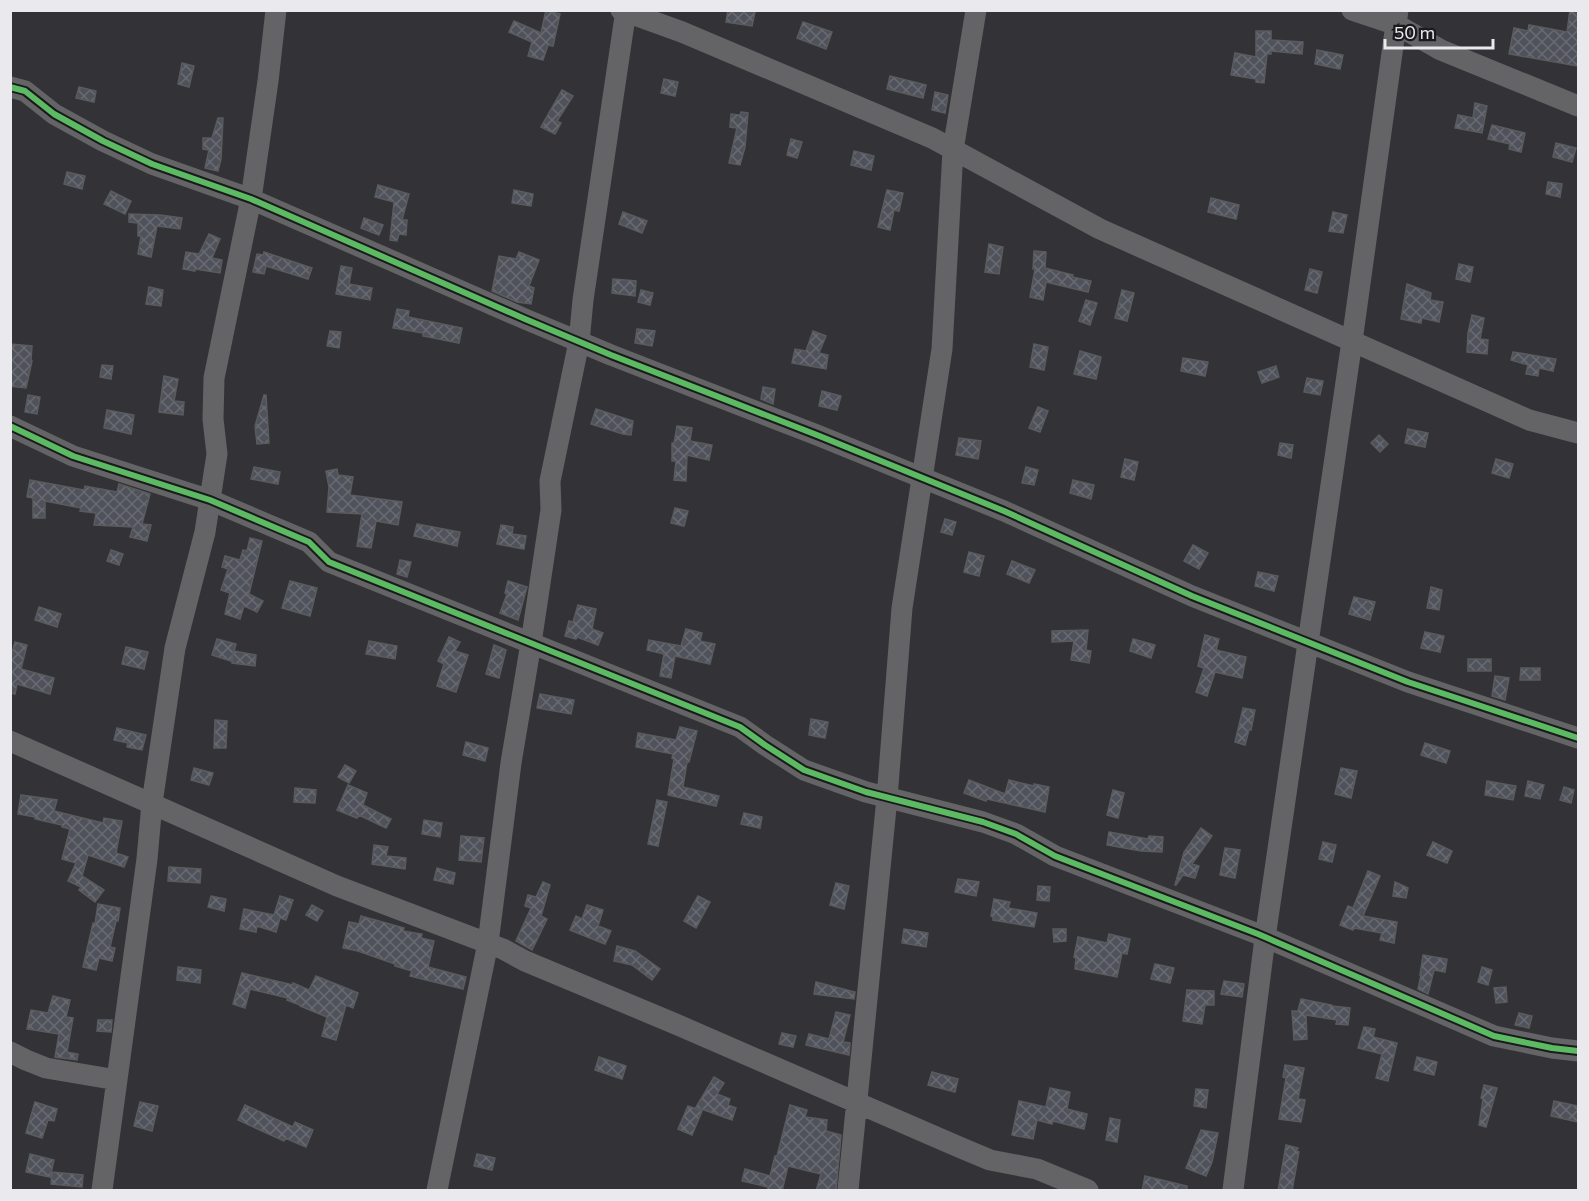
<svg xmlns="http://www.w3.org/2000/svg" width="1589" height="1201" font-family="Commissioner,sans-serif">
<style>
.building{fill:url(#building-cross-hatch);stroke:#5a5b5e;stroke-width:1.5}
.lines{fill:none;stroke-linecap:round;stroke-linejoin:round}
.minor{stroke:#646466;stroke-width:21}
.cycleway-casing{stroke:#1a1a1d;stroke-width:10}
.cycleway{stroke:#5cba63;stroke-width:6}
</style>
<defs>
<pattern id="building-cross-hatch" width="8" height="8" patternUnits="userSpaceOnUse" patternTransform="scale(1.5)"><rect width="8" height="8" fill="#4f525a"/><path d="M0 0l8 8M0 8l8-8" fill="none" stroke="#686b72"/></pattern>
</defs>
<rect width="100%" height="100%" fill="#333337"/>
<path class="building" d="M546,10L560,14L553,46L548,45L543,60L528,56L532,42L509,32L514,21L541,33Z
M728,10H745L755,12L752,26L726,22Z
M1570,10H1578V66L1509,54L1514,28L1528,31L1529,25L1567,32Z
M803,22L832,32L826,49L797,38Z
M1256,31H1271V40L1303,42L1302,54L1271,51V54H1267L1264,83L1256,82V79L1231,75L1235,53L1256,57Z
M1317,50L1343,55L1340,69L1315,64Z
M182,63L194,66L189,87L178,84Z
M890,76L926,85L923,98L887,89Z
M664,79L678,82L675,96L661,93Z
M79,87L96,91L94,102L76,98Z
M562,90L573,96L557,121L561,123L555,134L541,127Z
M935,92L948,95L945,113L932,110Z
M1475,103L1487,106L1482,133L1455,128L1458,115L1473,118Z
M741,112L748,113L745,147L740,165L729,163L737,128L730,127L731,114L740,115Z
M218,118H223L221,159L218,171L205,168L209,150L203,149V138H212Z
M1492,125L1525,133L1521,152L1509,149L1510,144L1488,139Z
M791,139L802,142L797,158L787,155Z
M1556,143L1576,148L1572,162L1553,157Z
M854,151L874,156L871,170L851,165Z
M67,172L85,176L82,189L64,184Z
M1548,182L1562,184L1560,197L1546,194Z
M378,185L409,194L402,220H407L406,235L399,234L397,241L390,240L394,202L375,197Z
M514,190L533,194L531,206L512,203Z
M887,190L903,193L899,211L894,210L890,230L878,227Z
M111,191L131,201L125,214L104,204Z
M1211,198L1239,205L1236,219L1208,212Z
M623,212L647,221L642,233L619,224Z
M1333,212L1347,215L1343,233L1329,231Z
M129,214L160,215L182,218L180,229L157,226L151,257L138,254L141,236H138V223L129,222Z
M364,218L383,225L379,235L361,228Z
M209,234L220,239L212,258L222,260L220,273L195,269V271L183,269L186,252L199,254Z
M989,244L1003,247L999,274L985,272Z
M1034,251L1046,252L1045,268L1073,275L1072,277L1091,281L1088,292L1046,282L1043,300L1030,297L1035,269H1033Z
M264,252L312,268L308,279L266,266L264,274L253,272L257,254L263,255Z
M519,252L539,260L529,286L534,288L531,304L517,302L492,291L499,256L516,259Z
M1459,264L1473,267L1470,282L1456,279Z
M341,266L352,268L349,284L372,288L370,300L336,294Z
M1310,269L1322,272L1317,293L1305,290Z
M613,279L636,281L635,296L612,293Z
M1407,284L1431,293L1430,300L1443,302L1439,322L1422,318L1421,323L1401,319Z
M149,287L163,290L161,306L146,304Z
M641,290L653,293L650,305L638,302Z
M1122,290L1134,293L1127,321L1115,318Z
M1086,300L1097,303L1090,325L1079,321Z
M397,309L409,311L408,317L462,328L459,343L423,336V333L393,328Z
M1472,315L1484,318L1480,339L1488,340L1487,354L1467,352L1468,333Z
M637,329L655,331L652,346L635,343Z
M330,331L341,332L339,348L327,346Z
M813,331L826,336L819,353L828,355L826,369L792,363L795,349L806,351Z
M10,344L32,346L31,361H32L26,388L10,386Z
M1034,344L1048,347L1044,370L1030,367Z
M1080,351L1101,357L1096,379L1074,374Z
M1513,352L1556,359L1553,371L1539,368L1538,376L1526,374L1528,365L1511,360Z
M1183,358L1208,362L1205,376L1181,371Z
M102,365L113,366L111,379L100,377Z
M1276,366L1279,377L1262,383L1258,372Z
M164,376L178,379L174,401L184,402L183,415L159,412Z
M1307,378L1323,381L1320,395L1304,392Z
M763,387L775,389L773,404L761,399Z
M822,391L841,396L837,410L819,406Z
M28,395L40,397L37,414L25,412Z
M264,395H266L269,443L257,444L255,426Z
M1038,407L1048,411L1040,432L1029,428Z
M596,409L633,421L631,435L623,434L591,424Z
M107,410L134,415L131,434L104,428Z
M677,426L692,428L690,441L712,445L709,460L687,455L686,481L674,480L676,461H672V443H674Z
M1408,429L1428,433L1425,447L1405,443Z
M1379,435L1388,444L1380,452L1371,443Z
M959,438L981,441L978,459L956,455Z
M1280,443L1293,445L1291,458L1278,455Z
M1125,459L1138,462L1134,480L1121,477Z
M1496,459L1513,464L1509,478L1492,473Z
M254,467L280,472L278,484L251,479Z
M1026,467L1038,470L1034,485L1022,483Z
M337,469L338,475L353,477L350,495L402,502L398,525L376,521L371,548L357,546L362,514L327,512L329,487L326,471Z
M30,480L84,490L85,486L117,492L119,484L150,494L142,524L151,525L147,541L130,537L133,527L94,525L96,513L80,511L81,508L45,501V518H33V498L27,497Z
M1073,480L1094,485L1091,499L1070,493Z
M675,508L688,511L684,526L671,523Z
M945,519L956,522L952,535L941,532Z
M417,524L460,532L457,546L414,536Z
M501,525L513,527L512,534L526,536L524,549L497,544Z
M250,538L262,541L249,594L263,601L257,612L244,606L240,619L225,614L230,593L221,590L228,569L222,567L225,556L240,560L243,550L247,551Z
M1193,545L1208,553L1199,569L1184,561Z
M111,550L123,554L119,565L107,561Z
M969,552L984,556L979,576L964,572Z
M400,560L411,562L407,577L397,574Z
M1012,561L1035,570L1029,583L1007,574Z
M1258,572L1278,576L1274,591L1255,586Z
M290,581L317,588L310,616L282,608Z
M508,581L527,587L518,620L500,613L507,594L505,593Z
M1431,587L1442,590L1439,610L1427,608Z
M1354,597L1375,602L1370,620L1349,614Z
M578,605L596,609L592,629L603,633L598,645L577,637L576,639L565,636L569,621L573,622Z
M39,607L61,614L57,627L35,620Z
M686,629L702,633L700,641L715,644L710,664L675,656L671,678L660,676L664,654L647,650L649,640L681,646Z
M1088,630L1086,650L1091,651L1089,663L1071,660L1074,641L1052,642V631Z
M1425,632L1444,636L1440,652L1421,648Z
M1205,635L1219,639L1216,650L1246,657L1242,678L1215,672L1207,696L1196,692L1204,668L1198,666Z
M449,637L460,642L455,651L468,655L456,692L437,686L444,664L438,661Z
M217,639L236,644L231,661L212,655Z
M1133,639L1155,645L1151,658L1130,651Z
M369,641L397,646L395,659L366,654Z
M15,642L27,645L21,669L54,678L50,694L17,684L15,694L10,693V660Z
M494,645L506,650L499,678L486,674Z
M126,647L148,652L144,669L122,664Z
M234,651L256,655L255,666L232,663Z
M1468,659H1491V671H1468Z
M1521,668H1540V680H1520Z
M1495,676L1509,678L1505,700L1492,696Z
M540,694L574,700L571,714L537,708Z
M1243,708L1255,710L1251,730H1249L1245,745L1235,742Z
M811,719L828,722L825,738L809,735Z
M215,720L227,721L226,748H214Z
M680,727L697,731L689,762H687L683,787L719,796L716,806L668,795L674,759L672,758L673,754L636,747L638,733L676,740Z
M117,728L146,735L142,750L127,747L128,743L114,740Z
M466,742L488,748L485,761L463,755Z
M1425,743L1450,751L1446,763L1421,755Z
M345,765L356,771L349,783L338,777Z
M194,768L213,773L209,785L191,780Z
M1341,768L1357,771L1351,798L1335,794Z
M969,780L1005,794L1009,780L1034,786V784L1049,787L1045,812L987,799L986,801L964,793Z
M1487,781L1516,786L1513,800L1485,795Z
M1528,781L1544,785L1540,799L1525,796Z
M348,785L367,793L363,805L391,819L386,828L359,815L357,818L337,810Z
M1564,787L1574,790L1571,803L1560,800Z
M295,788L316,790L315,803L294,802Z
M1113,790L1124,793L1118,818L1107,815Z
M21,795L57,800L54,811L103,823L104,818L122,821L116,853L128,857L124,867L88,855L82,876L104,890L95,902L79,890L81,887L68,881L76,863L62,859L70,829L62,827V825L35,819V817L18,814Z
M657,800L667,802L658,846L648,844Z
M744,813L762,817L760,828L741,824Z
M424,820L442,823L440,837L422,834Z
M1201,828L1212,836L1192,864L1199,866L1195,878L1183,875L1176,885H1175L1184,852Z
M1109,832L1148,839L1149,836L1163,837L1162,852L1141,851L1107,845Z
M461,836L484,838L481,862L459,860Z
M1323,842L1336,845L1332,862L1319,859Z
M1433,842L1452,851L1447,863L1427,855Z
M374,845L388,847L386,856L406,858L405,869L372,864Z
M1225,848L1240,850L1235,878L1220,875Z
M169,867L201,869L200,883L168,881Z
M437,868L455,873L453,884L434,880Z
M1368,871L1380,876L1363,916L1397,922L1394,943L1380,940L1382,933L1354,928L1353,930L1340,925L1348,906L1353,908Z
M958,879L979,882L976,896L955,892Z
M543,882L550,885L541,916L547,919L532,950L516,941L531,908L525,906L528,895L536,897Z
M1395,882L1408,888L1406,898L1393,896Z
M836,883L849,886L844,909L830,905Z
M1038,886L1050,887L1049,901L1037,900Z
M211,896L226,899L224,911L208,907Z
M280,896L293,900L286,920L280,918L276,932L257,926L256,932L240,929L244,909L274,915Z
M698,896L710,902L696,928L684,921Z
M994,899L1010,902L1008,908L1037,913L1034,927L993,920V917L991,916Z
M98,904L120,908L118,921H116L110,947L115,948L112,961L99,958L96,970L83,967L93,923L95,924Z
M312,905L323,911L317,921L306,915Z
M587,905L603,910L598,926L611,931L605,944L570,930L576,916L582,919Z
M361,916L404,928L403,931L422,934L421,938L434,941L428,967L466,977L463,989L410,976L412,971L395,966V964L358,951L343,948L349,922L359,924Z
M904,929L928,933L926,947L902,943Z
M1053,929H1066V941L1054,942Z
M1109,934L1130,939L1127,954L1122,953L1117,977L1075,969L1076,958L1074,957L1078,937L1107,943Z
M617,946L635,951L660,969L652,980L632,965L614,961Z
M1423,955L1447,959L1445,972L1434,970L1428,994L1418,989L1421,975H1420Z
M1155,964L1174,968L1170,983L1151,979Z
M178,967L201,970L200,983L177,980Z
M1482,967L1492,970L1488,985L1478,982Z
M242,973L293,985V983L309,990L316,976L358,993L353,1008L346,1005L336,1040L322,1036L327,1017L300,1006V1005L287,1000L288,998L250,989L245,1008L233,1004Z
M1224,981L1244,984L1242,997L1221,994Z
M816,982L855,992L854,999L814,994Z
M1506,987L1507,1002L1496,1003L1494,988Z
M1187,990L1214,991V1005H1205L1202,1024L1183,1021Z
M53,996L70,1000L66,1017L73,1018L67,1052L78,1054L77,1060L55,1057L59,1034L27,1029L31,1010L48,1013Z
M1301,999L1332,1005V1006L1350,1008L1348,1025L1336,1024L1337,1020L1306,1015L1307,1039L1294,1040L1292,1011H1298Z
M836,1012L850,1015L843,1042L850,1043L849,1055L806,1045L809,1034L829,1039Z
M1519,1013L1532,1016L1529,1028L1515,1025Z
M98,1020H112L111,1032L97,1031Z
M1364,1027L1375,1029L1373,1037L1397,1043L1388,1081L1376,1078L1382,1054L1358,1048Z
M782,1033L796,1036L793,1047L779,1044Z
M599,1057L626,1066L622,1079L595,1070Z
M1417,1057L1437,1062L1434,1075L1414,1070Z
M1285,1065L1304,1068L1298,1099L1305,1100L1301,1122L1279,1119L1286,1078L1283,1077Z
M932,1072L958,1079L955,1092L928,1085Z
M714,1077L724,1083L717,1094L730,1099L728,1105L736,1108L732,1120L696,1107Z
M1484,1085L1497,1088L1486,1127L1479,1125L1483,1099L1481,1098Z
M1050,1088L1070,1092L1067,1109L1087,1114L1084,1129L1053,1121L1052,1124L1037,1120L1033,1139L1012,1135L1019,1101L1046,1107Z
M1196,1089L1208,1090L1206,1108L1194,1106Z
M1554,1101L1578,1106V1122L1551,1116Z
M35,1102L57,1109L54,1121L48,1120L42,1138L26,1133Z
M140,1102L158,1106L152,1131L134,1126Z
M245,1105L293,1127L295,1122L313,1130L306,1147L285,1138L284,1141L238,1120Z
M790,1105L807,1110L805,1117L827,1120L826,1131L841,1135L836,1191H816L821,1174L788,1166L782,1191H767L768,1187L742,1181L745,1169L770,1176L775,1156H777Z
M688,1106L702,1111L692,1135L678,1129Z
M1110,1118L1120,1120L1117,1142L1106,1140Z
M1201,1130L1218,1133L1212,1162L1206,1176L1186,1168Z
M1286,1145L1298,1148L1297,1151L1299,1152L1292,1191H1278Z
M30,1154L54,1160L50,1177L26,1172Z
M477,1154L495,1158L492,1170L474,1166Z
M52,1172L83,1175L82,1187L51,1184Z
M1145,1176L1187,1186V1191H1142Z"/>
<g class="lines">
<path class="minor" d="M621,10L682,32L932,138L1100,229L1529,420L1578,433
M1352,10L1397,25L1441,50L1578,106
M10,87L25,91L54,114L103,141L152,164L251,199L525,319L611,355L817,435L1004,511L1192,596L1408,682L1578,738
M10,426L73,456L210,500L309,542L329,562L740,727L765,745L804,770L866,792L983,822L1016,834L1055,856L1258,934L1494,1036L1552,1048L1578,1051
M10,741L337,886L503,949L525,961L678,1025L959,1147L990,1160L1037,1169L1088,1190
M10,1052L26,1060L46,1068L117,1080
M102,1190L147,859L152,803L175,648L205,532L217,454L213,419L214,378L251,199L268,81L276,10
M437,1190L488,943L511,763L531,643L551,510L550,481L579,342L583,300L626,10
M848,1190L887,798L902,608L942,349L953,150L976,10
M1233,1190L1265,938L1352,341L1398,10"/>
<g class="cycleway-casing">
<path id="cycleway" d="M10,87L25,91L54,114L103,141L152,164L251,199L525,319L611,355L817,435L1004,511L1192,596L1408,682L1578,738
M10,426L73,456L210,500L309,542L329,562L740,727L765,745L804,770L866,792L983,822L1016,834L1055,856L1258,934L1494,1036L1552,1048L1578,1051"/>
</g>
<use href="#cycleway" class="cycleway"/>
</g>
<rect width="1589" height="1201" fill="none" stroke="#eae9ed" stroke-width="24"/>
<path d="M1385 39v9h108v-9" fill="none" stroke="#eae9ed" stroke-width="3"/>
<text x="1394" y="39" font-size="18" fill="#eae9ed" stroke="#1a1a1d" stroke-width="4.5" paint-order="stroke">50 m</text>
</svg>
